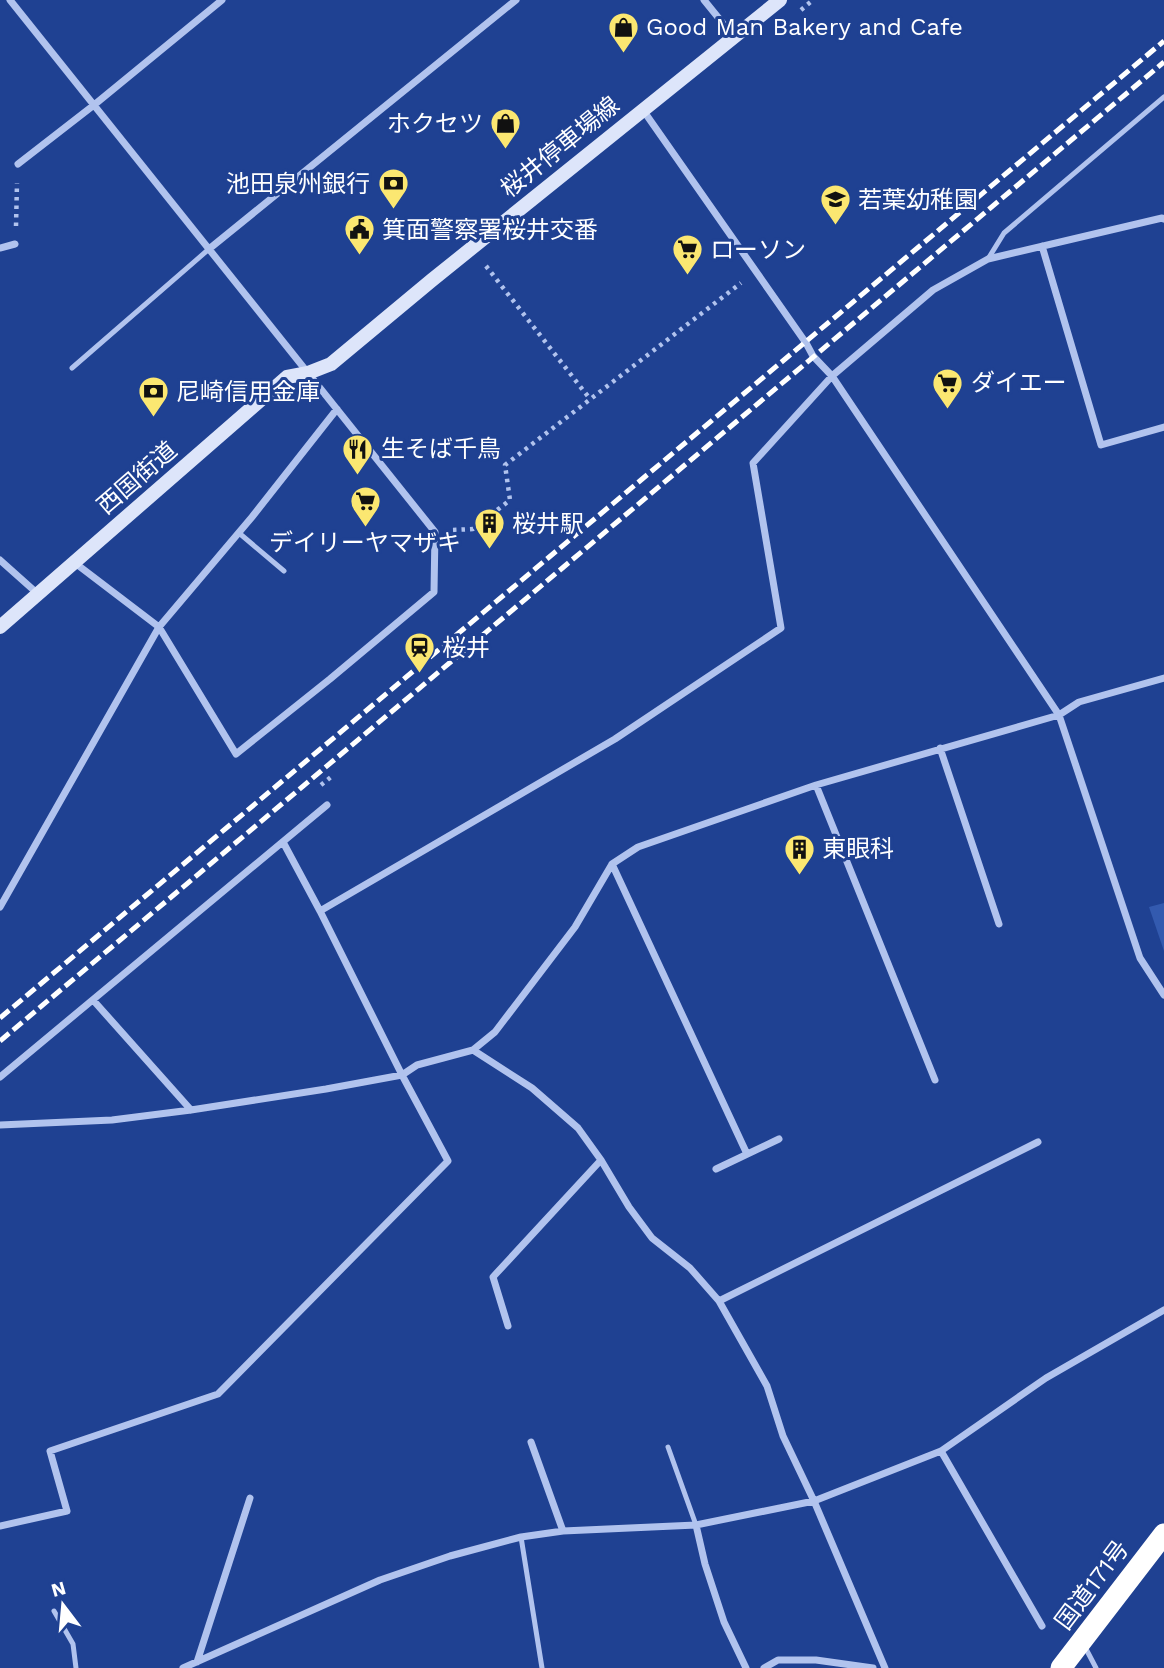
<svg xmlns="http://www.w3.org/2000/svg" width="1164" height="1668" font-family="'Work Sans','Noto Sans JP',sans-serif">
  <rect width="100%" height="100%" fill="#1f4192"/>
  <path fill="#335aaf" d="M 1164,903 L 1164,951 L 1149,907 Z"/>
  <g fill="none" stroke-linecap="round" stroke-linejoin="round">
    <path stroke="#b1c3ee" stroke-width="4.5" stroke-dasharray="3.5 5" stroke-linecap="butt" d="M 801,10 L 813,0
      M 16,226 L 17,183
      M 486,266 L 590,399
      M 453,530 L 473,529 L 510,500 L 505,465 L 741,283
      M 321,785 L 331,777"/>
    <path stroke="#b1c3ee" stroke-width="5" d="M 988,259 L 1004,233 L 1164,97
      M 72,368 L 209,249
      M 239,533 L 284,571
      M 668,1447 L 696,1525
      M 521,1537 L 542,1668
      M 54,1611 L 73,1644 L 76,1668
      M 1085,1647 L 1096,1668"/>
    <path stroke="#b1c3ee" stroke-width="7" d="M 10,0 L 435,532 L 434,592 L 330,679 L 236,754 L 159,627 L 75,563
      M 704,0 L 734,37
      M 643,110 L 806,343 L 813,356 L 832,376 L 1059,715 L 1140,958 L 1164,995
      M 18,164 L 94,105 L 222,0
      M 1042,246 L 1101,445 L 1164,427
      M 0,248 L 15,244
      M 209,249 L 516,0
      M 0,560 L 38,594
      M 940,748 L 999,924
      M 816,785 L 935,1080
      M 612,864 L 747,1154
      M 0,907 L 159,627 L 252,517 L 337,409
      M 320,911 L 615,739 L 781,628 L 753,463 L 832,376 L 933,290 L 988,259 L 1162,218 L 1164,219
      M 93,1000 L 191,1110
      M 473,1050 L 532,1088 L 578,1128 L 601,1160 L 629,1207 L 652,1238 L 690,1268 L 719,1301 L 767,1386 L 783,1436 L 814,1501 L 885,1668
      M 0,1077 L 327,805
      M 0,1125 L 112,1120 L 191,1110 L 326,1089 L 402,1075 L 417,1065 L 473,1050 L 495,1032 L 575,927 L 612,864 L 638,847 L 816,785 L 1059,715 L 1079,702 L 1164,678
      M 716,1169 L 779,1139
      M 719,1301 L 1038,1142
      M 508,1326 L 493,1277 L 601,1160
      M 531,1442 L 563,1531
      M 941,1451 L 1042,1626
      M 696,1525 L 705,1564 L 724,1622 L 746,1668
      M 0,1526 L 67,1511 L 50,1451 L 218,1394 L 448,1161 L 402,1075 L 320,911 L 283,842
      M 197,1662 L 250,1498
      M 183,1668 L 380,1580 L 450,1556 L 521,1537 L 563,1531 L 696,1525 L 814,1501 L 941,1451 L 1046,1378 L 1164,1310
      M 764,1668 L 778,1660 L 816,1660 L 873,1668"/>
    <path stroke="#dde5fa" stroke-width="14" d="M 0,627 L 287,377 L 308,373 L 331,364 L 432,280 L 780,0"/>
    <path stroke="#fff" stroke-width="21" d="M 1061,1668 L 1164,1534"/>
    <path stroke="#fff" stroke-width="5" stroke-dasharray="12 5" stroke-linecap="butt" d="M 0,1018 L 1164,41
      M 0,1041 L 1164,62"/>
  </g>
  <defs>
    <symbol id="shop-pin" viewBox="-11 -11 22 30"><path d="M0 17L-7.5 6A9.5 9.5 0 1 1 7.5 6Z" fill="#fbe771" stroke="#1f4192"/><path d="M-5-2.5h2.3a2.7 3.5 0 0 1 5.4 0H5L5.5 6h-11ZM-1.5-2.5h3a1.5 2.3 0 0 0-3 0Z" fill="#111"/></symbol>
    <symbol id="bank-pin" viewBox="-11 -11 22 30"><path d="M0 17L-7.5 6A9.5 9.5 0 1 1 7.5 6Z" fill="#fbe771" stroke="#1f4192"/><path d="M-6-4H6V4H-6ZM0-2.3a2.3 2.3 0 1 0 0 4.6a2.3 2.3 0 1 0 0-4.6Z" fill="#111"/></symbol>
    <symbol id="school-pin" viewBox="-11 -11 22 30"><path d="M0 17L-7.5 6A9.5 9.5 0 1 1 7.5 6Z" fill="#fbe771" stroke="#1f4192"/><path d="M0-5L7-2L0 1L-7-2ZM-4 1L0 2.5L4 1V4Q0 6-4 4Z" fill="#111"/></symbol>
    <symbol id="civic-pin" viewBox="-11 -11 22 30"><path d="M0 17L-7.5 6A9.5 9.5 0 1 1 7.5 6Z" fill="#fbe771" stroke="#1f4192"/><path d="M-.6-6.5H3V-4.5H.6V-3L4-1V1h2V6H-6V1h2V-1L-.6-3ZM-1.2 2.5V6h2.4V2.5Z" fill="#111"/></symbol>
    <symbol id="supermarket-pin" viewBox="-11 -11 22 30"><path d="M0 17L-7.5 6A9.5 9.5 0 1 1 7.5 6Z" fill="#fbe771" stroke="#1f4192"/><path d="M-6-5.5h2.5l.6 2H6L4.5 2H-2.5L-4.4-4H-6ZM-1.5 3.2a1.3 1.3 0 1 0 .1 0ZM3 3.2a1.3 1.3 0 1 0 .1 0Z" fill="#111"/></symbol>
    <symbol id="restaurant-pin" viewBox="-11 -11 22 30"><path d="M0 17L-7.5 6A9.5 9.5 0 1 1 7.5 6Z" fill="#fbe771" stroke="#1f4192"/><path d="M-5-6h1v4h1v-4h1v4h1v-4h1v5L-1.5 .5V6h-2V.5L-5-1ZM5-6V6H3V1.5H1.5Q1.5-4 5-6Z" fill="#111"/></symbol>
    <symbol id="building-pin" viewBox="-11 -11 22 30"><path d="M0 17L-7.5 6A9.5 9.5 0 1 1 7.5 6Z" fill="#fbe771" stroke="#1f4192"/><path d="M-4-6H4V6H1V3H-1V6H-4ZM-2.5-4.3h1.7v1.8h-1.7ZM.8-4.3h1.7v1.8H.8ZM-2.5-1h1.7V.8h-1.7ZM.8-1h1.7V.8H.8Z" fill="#111"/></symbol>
    <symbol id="station-pin" viewBox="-11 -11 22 30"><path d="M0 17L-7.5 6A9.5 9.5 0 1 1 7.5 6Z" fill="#fbe771" stroke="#1f4192"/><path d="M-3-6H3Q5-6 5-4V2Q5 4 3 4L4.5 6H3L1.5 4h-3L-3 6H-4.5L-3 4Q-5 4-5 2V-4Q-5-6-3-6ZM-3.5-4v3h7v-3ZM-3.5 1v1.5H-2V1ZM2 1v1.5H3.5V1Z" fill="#111"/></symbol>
  </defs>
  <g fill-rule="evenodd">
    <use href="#shop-pin" x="606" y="10" width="35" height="47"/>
    <use href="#shop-pin" x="488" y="106" width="35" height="47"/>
    <use href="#bank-pin" x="376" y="166" width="35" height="47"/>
    <use href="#school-pin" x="818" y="182" width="35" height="47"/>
    <use href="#civic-pin" x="342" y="212" width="35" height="47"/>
    <use href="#supermarket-pin" x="670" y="232" width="35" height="47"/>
    <use href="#supermarket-pin" x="930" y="366" width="35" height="47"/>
    <use href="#bank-pin" x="136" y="374" width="35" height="47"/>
    <use href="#restaurant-pin" x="340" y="432" width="35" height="47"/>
    <use href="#supermarket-pin" x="348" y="484" width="35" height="47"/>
    <use href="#building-pin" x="472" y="506" width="35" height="47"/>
    <use href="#station-pin" x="402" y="630" width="35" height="47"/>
    <use href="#building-pin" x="782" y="832" width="35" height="47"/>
  </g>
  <g text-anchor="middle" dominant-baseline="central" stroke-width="6" stroke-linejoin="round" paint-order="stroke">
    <g font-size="24" fill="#fff" stroke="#1f4192" text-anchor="start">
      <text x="646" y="27">Good Man Bakery and Cafe</text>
      <text x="483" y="124" text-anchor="end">ホクセツ</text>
      <text x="370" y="184" text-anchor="end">池田泉州銀行</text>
      <text x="858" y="200">若葉幼稚園</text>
      <text x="382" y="230">箕面警察署桜井交番</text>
      <text x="710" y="250">ローソン</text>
      <text x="971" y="383">ダイエー</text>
      <text x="176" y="392">尼崎信用金庫</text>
      <text x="381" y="449">生そば千鳥</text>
      <text x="512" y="524">桜井駅</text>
      <text x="365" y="543" text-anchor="middle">デイリーヤマザキ</text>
      <text x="442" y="648">桜井</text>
      <text x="822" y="849">東眼科</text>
    </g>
    <g font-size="24" fill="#fff" stroke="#1f4192">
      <text transform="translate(560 147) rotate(-39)">桜井停車場線</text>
      <text transform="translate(137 478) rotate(-41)">西国街道</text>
      <text transform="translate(1092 1585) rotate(-53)">国道171号</text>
    </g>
  </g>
  <g transform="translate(63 1605) rotate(344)" stroke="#1f4192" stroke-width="5" paint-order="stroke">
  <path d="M0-5L12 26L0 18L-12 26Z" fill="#ffffff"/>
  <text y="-10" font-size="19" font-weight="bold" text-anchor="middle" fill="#ffffff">N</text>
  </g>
</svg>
